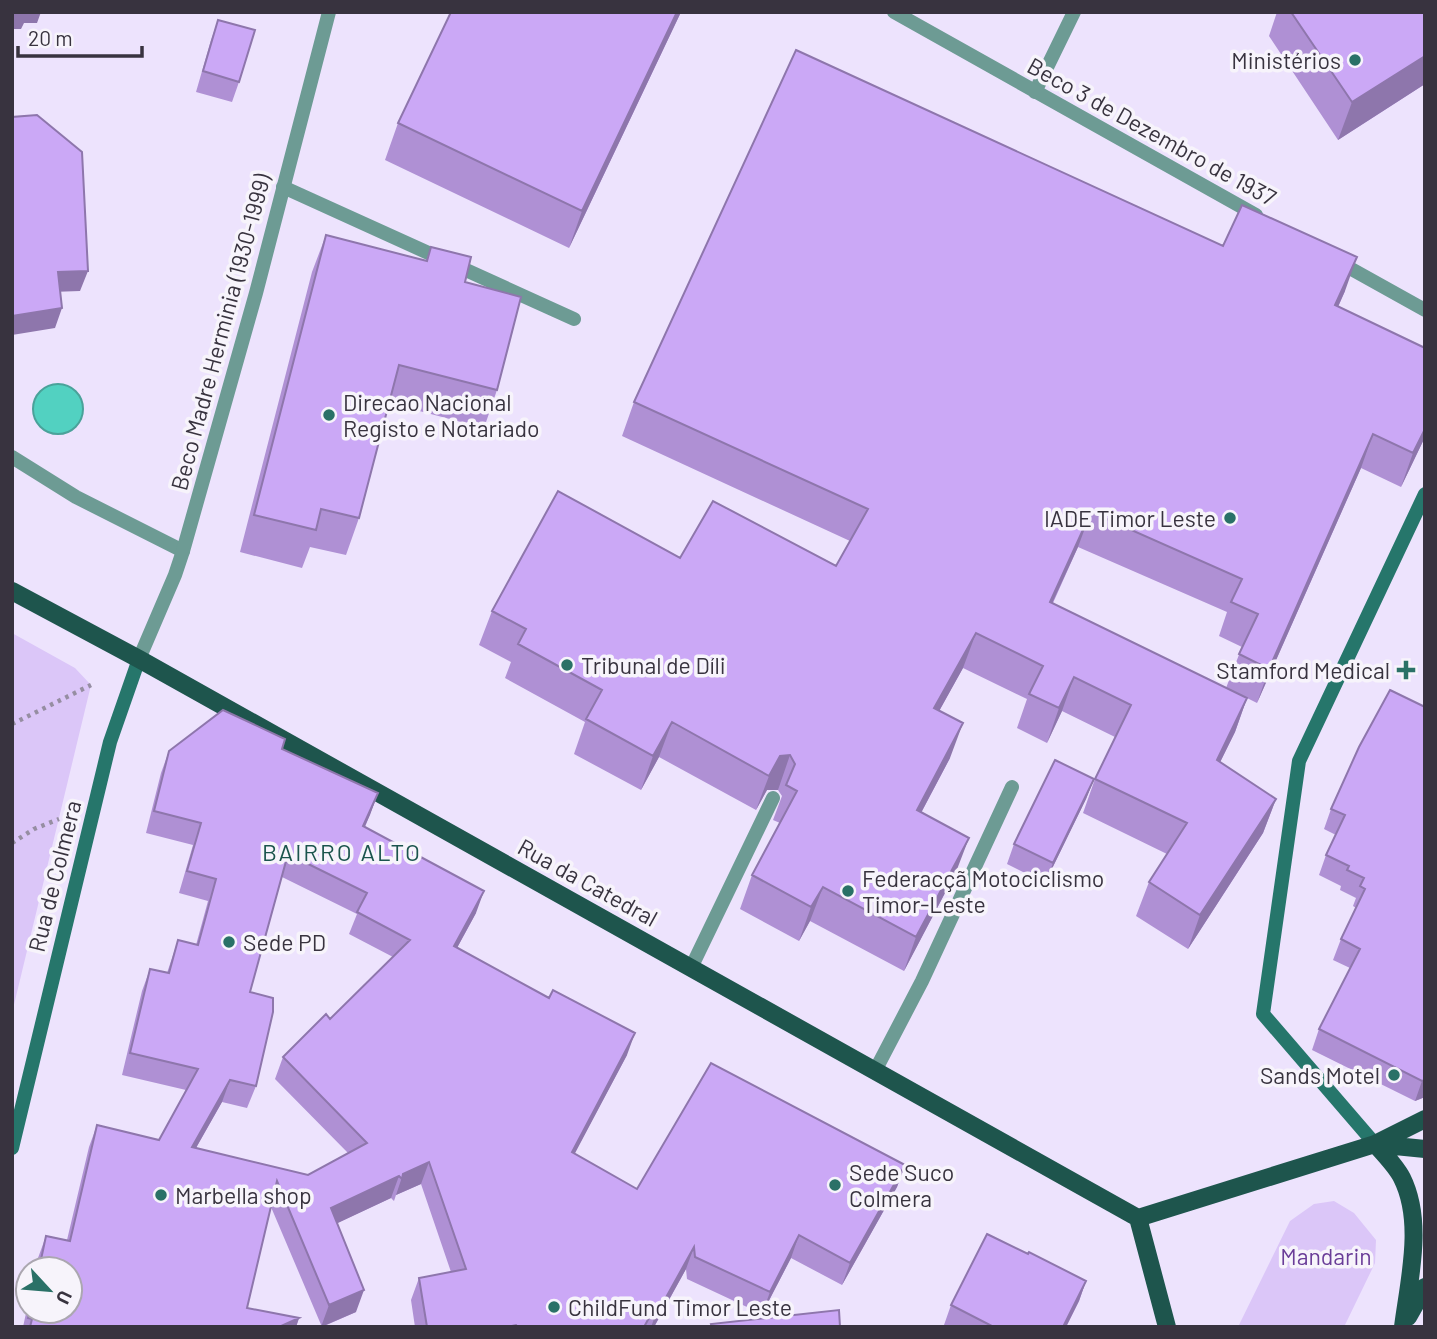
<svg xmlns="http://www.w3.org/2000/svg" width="1437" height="1339" font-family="Barlow,sans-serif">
  <rect width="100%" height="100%" fill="#ede3fd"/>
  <path fill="#dbc6f8" d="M 12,633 L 75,668 L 91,685 L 12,1013 Z
    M 1334,1201 L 1354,1213 L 1376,1240 L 1375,1263 L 1344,1327 L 1238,1327 L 1290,1221 L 1314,1204 Z"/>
  <path fill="#52d1c1" stroke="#4aa29a" stroke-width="2" d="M33 409a25 25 0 1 1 50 0a25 25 0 1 1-50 0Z"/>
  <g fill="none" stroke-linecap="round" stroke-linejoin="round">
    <path stroke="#968ea2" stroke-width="4.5" stroke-dasharray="3.5 5" stroke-linecap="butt" d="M 12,724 L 91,685
      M 12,843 L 34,829 L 59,819"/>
    <path stroke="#6d9b94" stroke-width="14" d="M 1035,92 L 1074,12
      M 283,187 L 574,319
      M 12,457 L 76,497 L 183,551
      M 691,968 L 773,798"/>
    <path stroke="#6d9b94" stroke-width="14" d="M 894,12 L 1256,215
      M 1337,261 L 1425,310
      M 139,659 L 175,575 L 183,551 L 256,293 L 329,12
      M 875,1071 L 922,981 L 1012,787"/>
    <path stroke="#26766b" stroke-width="14" d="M 1375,1144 L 1263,1014 L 1299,761 L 1425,494
      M 12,1148 L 110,742 L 139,659"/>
    <path stroke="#1e554d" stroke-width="18" d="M 12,591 L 139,659 L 1138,1218
      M 1375,1144 C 1384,1154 1396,1166 1402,1178 C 1424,1222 1409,1280 1403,1327
      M 1375,1144 L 1425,1149
      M 1138,1218 L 1375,1144 L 1425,1119
      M 1138,1218 L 1167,1327
      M 1408,1317 L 1425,1287"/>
  </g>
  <path fill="#af90d4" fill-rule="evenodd" d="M 681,12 L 569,248 L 385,160 L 398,123 Z
    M 1277,12 L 1425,12 L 1425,84 L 1338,140 L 1269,36 Z
    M 218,20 L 239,82 L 232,102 L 196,92 L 211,40 Z
    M 326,235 L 426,261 L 431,247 L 497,390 L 484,428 L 389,403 L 359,518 L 346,555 L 310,547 L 302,568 L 240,552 L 312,272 Z
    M 1223,246 L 1345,291 L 1338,307 L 1425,437 L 1401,487 L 1361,468 L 1257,703 L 1247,698 L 1235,732 L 1220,762 L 1276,799 L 1263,833 L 1188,949 L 1136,916 L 1149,882 L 1167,854 L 1083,813 L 1095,779 L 1115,737 L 1062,711 L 1047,743 L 1017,728 L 1027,699 L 963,668 L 939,711 L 950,758 L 921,813 L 956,872 L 904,971 L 810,921 L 799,941 L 740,909 L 752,875 L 780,823 L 773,820 L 782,796 L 778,790 L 767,790 L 756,810 L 659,757 L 641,790 L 574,754 L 585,722 L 505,678 L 511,662 L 479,645 L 492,611 L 680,558 L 836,566 L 850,541 L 622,436 L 634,402 ZM 1078,547 L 1227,612 L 1219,636 L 1242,647 L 1226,688 L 1053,603 Z
    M 1390,690 L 1425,1097 L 1415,1101 L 1312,1050 L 1319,1029 L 1350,968 L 1333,960 L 1341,939 L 1356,908 L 1353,906 L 1356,898 L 1340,890 L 1341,886 L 1319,875 L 1326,855 L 1336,835 L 1324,829 L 1331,809 Z
    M 282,749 L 378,793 L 365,827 L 476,913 L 457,948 L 627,1055 L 574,1154 L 637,1189 L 905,1165 L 897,1187 L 842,1285 L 791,1258 L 762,1314 L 687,1279 L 686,1269 L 654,1327 L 415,1327 L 411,1300 L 419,1278 L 451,1272 L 421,1184 L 396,1195 L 394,1201 L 391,1198 L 337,1223 L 356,1312 L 322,1327 L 271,1207 L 247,1308 L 299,1318 L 296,1327 L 23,1327 L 28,1304 L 28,1311 L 70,1311 L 70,1269 L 36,1269 L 38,1258 L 46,1236 L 67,1240 L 89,1147 L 97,1125 L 159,1140 L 186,1090 L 122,1075 L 142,991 L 150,969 L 167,973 L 178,940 L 196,945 L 208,901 L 179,893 L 193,845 L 146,833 L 161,773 L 169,751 ZM 282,877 L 357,914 L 349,934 L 393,957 L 330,1019 L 283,1057 L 275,1079 L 348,1153 L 308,1175 L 196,1148 L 222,1102 L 247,1108 L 256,1086 L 250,992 Z
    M 1094,779 L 1086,799 L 1045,883 L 1007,864 L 1014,844 Z
    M 1028,1254 L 1086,1281 L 1079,1301 L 1066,1327 L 947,1327 L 944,1325 L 951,1305 Z"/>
  <path fill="#8e76ac" d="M 12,12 L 41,12 L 37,23 L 24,23 L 21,29 L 12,29 Z
    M 677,12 L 681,12 L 569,248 L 582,211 Z
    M 1425,56 L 1425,84 L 1338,140 L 1352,102 Z
    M 1357,257 L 1345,291 L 1323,340 L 1335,305 Z
    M 88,271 L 80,291 L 51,292 L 58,272 Z
    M 62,308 L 55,328 L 12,335 L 12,316 Z
    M 1425,429 L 1425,437 L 1401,487 L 1413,453 Z
    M 1373,434 L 1361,468 L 1257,703 L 1269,669 Z
    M 1091,512 L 1078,547 L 1037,636 L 1050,602 Z
    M 976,633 L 963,668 L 922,742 L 934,708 Z
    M 1074,677 L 1062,711 L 1047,743 L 1059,708 Z
    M 1247,698 L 1235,732 L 1204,795 L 1217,760 Z
    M 672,722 L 659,757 L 641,790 L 653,756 Z
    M 963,723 L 950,758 L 904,845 L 917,810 Z
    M 790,755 L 778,790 L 767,790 L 756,810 L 769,776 L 780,756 Z
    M 1094,779 L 1086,799 L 1045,883 L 1053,863 Z
    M 378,793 L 370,815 L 355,848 L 363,826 Z
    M 1276,799 L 1263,833 L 1188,949 L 1200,915 Z
    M 969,838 L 956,872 L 904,971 L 916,937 Z
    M 823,887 L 810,921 L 799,941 L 811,907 Z
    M 484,891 L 476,913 L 446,968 L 454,946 Z
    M 635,1033 L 627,1055 L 564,1174 L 572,1152 Z
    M 230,1080 L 222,1102 L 184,1169 L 192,1147 Z
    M 1425,1080 L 1425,1097 L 1415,1101 L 1422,1081 Z
    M 429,1162 L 421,1184 L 396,1195 L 403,1174 Z
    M 905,1165 L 897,1187 L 842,1285 L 850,1263 Z
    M 399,1176 L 391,1198 L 323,1230 L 331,1208 Z
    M 799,1235 L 791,1258 L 762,1314 L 770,1292 Z
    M 694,1247 L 686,1269 L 654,1327 L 651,1327 L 654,1319 Z
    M 1086,1281 L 1079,1301 L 1066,1327 L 1063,1327 Z
    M 364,1290 L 356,1312 L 321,1327 L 329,1305 Z
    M 299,1318 L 296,1327 L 279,1327 Z"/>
  <path fill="#cba8f6" stroke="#8e76ac" stroke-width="2" fill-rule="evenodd" d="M 451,12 L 677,12 L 582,211 L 398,123 Z
    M 1291,12 L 1425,12 L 1425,56 L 1352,102 Z
    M 218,20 L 255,30 L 239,82 L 203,71 Z
    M 796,50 L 1223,246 L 1242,205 L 1357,257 L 1335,305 L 1425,348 L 1425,429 L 1413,453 L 1373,434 L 1269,669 L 1239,654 L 1258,614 L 1231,602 L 1242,579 L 1091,512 L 1050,602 L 1247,698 L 1217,760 L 1276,799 L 1200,915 L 1149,882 L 1187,823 L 1095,779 L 1131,705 L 1074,677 L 1059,708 L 1029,694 L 1043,666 L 976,633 L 934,708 L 963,723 L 917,810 L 969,838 L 916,937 L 823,887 L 811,907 L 752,875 L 797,791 L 786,785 L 795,764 L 790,755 L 780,756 L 769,776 L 672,722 L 653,756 L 586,719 L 602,690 L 518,644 L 526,629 L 492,611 L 558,491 L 680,558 L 713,501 L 836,566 L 868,509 L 634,402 Z
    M 37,115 L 82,152 L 88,271 L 58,272 L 62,308 L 12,316 L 12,117 Z
    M 326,235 L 427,261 L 431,247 L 471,257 L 465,282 L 521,297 L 497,390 L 399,365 L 359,518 L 321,509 L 316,530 L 254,515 Z
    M 1390,690 L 1425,707 L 1425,1080 L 1422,1081 L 1319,1029 L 1360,949 L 1341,939 L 1365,889 L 1360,886 L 1364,878 L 1347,870 L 1349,866 L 1326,855 L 1345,815 L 1331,809 L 1359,747 Z
    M 223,710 L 285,739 L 282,749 L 378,793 L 363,826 L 484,891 L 454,946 L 549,998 L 553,990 L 635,1033 L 572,1152 L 637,1189 L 711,1063 L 905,1165 L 850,1263 L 799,1235 L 770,1292 L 695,1257 L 694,1247 L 654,1319 L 650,1316 L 644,1327 L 518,1327 L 516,1325 L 507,1327 L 427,1327 L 419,1278 L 466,1269 L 429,1162 L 403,1174 L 402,1179 L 399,1176 L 331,1208 L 364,1290 L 329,1305 L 277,1181 L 247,1308 L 299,1318 L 279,1327 L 30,1327 L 32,1319 L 28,1318 L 30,1311 L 70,1311 L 70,1269 L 39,1269 L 46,1236 L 70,1241 L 97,1125 L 159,1140 L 198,1069 L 130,1053 L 150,969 L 169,973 L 178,940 L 198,945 L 216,879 L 187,871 L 201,823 L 154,811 L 169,751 ZM 288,854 L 367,893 L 357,912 L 410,940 L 330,1019 L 326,1014 L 283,1057 L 367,1143 L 308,1175 L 192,1147 L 230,1080 L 256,1086 L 273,1012 L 273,998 L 250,992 Z
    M 1055,760 L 1094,779 L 1053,863 L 1014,844 Z
    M 987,1234 L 1028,1254 L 1029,1252 L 1086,1281 L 1063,1327 L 991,1327 L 992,1326 L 951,1305 Z
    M 839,1310 L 840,1327 L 712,1327 L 711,1324 Z"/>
  <g fill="#2a7167" stroke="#f7f4fb" stroke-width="2.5">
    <circle cx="1355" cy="60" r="7"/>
    <circle cx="329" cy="415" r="7"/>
    <circle cx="1230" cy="518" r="7"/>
    <circle cx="567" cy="665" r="7"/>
    <path d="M1402.5 659.5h7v7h7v7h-7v7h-7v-7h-7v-7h7z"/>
    <circle cx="848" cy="891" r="7"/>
    <circle cx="229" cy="942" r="7"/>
    <circle cx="1394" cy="1075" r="7"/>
    <circle cx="835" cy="1185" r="7"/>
    <circle cx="161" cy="1195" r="7"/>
    <circle cx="554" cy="1307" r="7"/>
  </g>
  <g text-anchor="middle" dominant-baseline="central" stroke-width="7" stroke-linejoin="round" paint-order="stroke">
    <g font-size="23" fill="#38333f" stroke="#f7f4fb" text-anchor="start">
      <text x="1341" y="60" text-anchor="end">Ministérios</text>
      <text x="343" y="402">Direcao Nacional<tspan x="343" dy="26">Registo e Notariado</tspan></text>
      <text x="1216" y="518" text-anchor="end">IADE Timor Leste</text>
      <text x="581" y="665">Tribunal de Díli</text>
      <text x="1390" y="670" text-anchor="end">Stamford Medical</text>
      <text x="862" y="878">Federacçã Motociclismo<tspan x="862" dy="26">Timor-Leste</tspan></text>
      <text x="243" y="942">Sede PD</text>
      <text x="1380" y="1075" text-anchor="end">Sands Motel</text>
      <text x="849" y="1172">Sede Suco<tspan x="849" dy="26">Colmera</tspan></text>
      <text x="175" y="1195">Marbella shop</text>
      <text x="568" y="1307">ChildFund Timor Leste</text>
    </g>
    <g font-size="23" fill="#38333f" stroke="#f7f4fb">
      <text transform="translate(1152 131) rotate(29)">Beco 3 de Dezembro de 1937</text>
      <text transform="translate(220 332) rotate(-75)">Beco Madre Herminia (1930-1999)</text>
      <text transform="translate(54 876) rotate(-76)">Rua de Colmera</text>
      <text transform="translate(588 882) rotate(29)">Rua da Catedral</text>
    </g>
    <g font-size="23" fill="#6a3d98" stroke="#f7f4fb">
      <text x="1326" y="1256">Mandarin</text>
    </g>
    <g font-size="24" letter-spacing="2" fill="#1b544d" stroke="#f7f4fb">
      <text x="342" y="851">BAIRRO ALTO</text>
    </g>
  </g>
  <rect width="1437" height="1339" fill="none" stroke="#38333f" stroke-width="28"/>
  <g transform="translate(49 1290) rotate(116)"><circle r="33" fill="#f7f4fb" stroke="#aba7b0" stroke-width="2"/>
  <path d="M0-5L12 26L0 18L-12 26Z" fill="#2a7167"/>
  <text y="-10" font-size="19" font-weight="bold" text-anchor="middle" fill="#38333f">U</text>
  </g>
  <path d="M18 46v10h124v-10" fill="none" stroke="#38333f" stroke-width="3.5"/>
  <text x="28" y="46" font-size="21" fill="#38333f" stroke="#f7f4fb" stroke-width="5" paint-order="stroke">20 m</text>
</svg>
